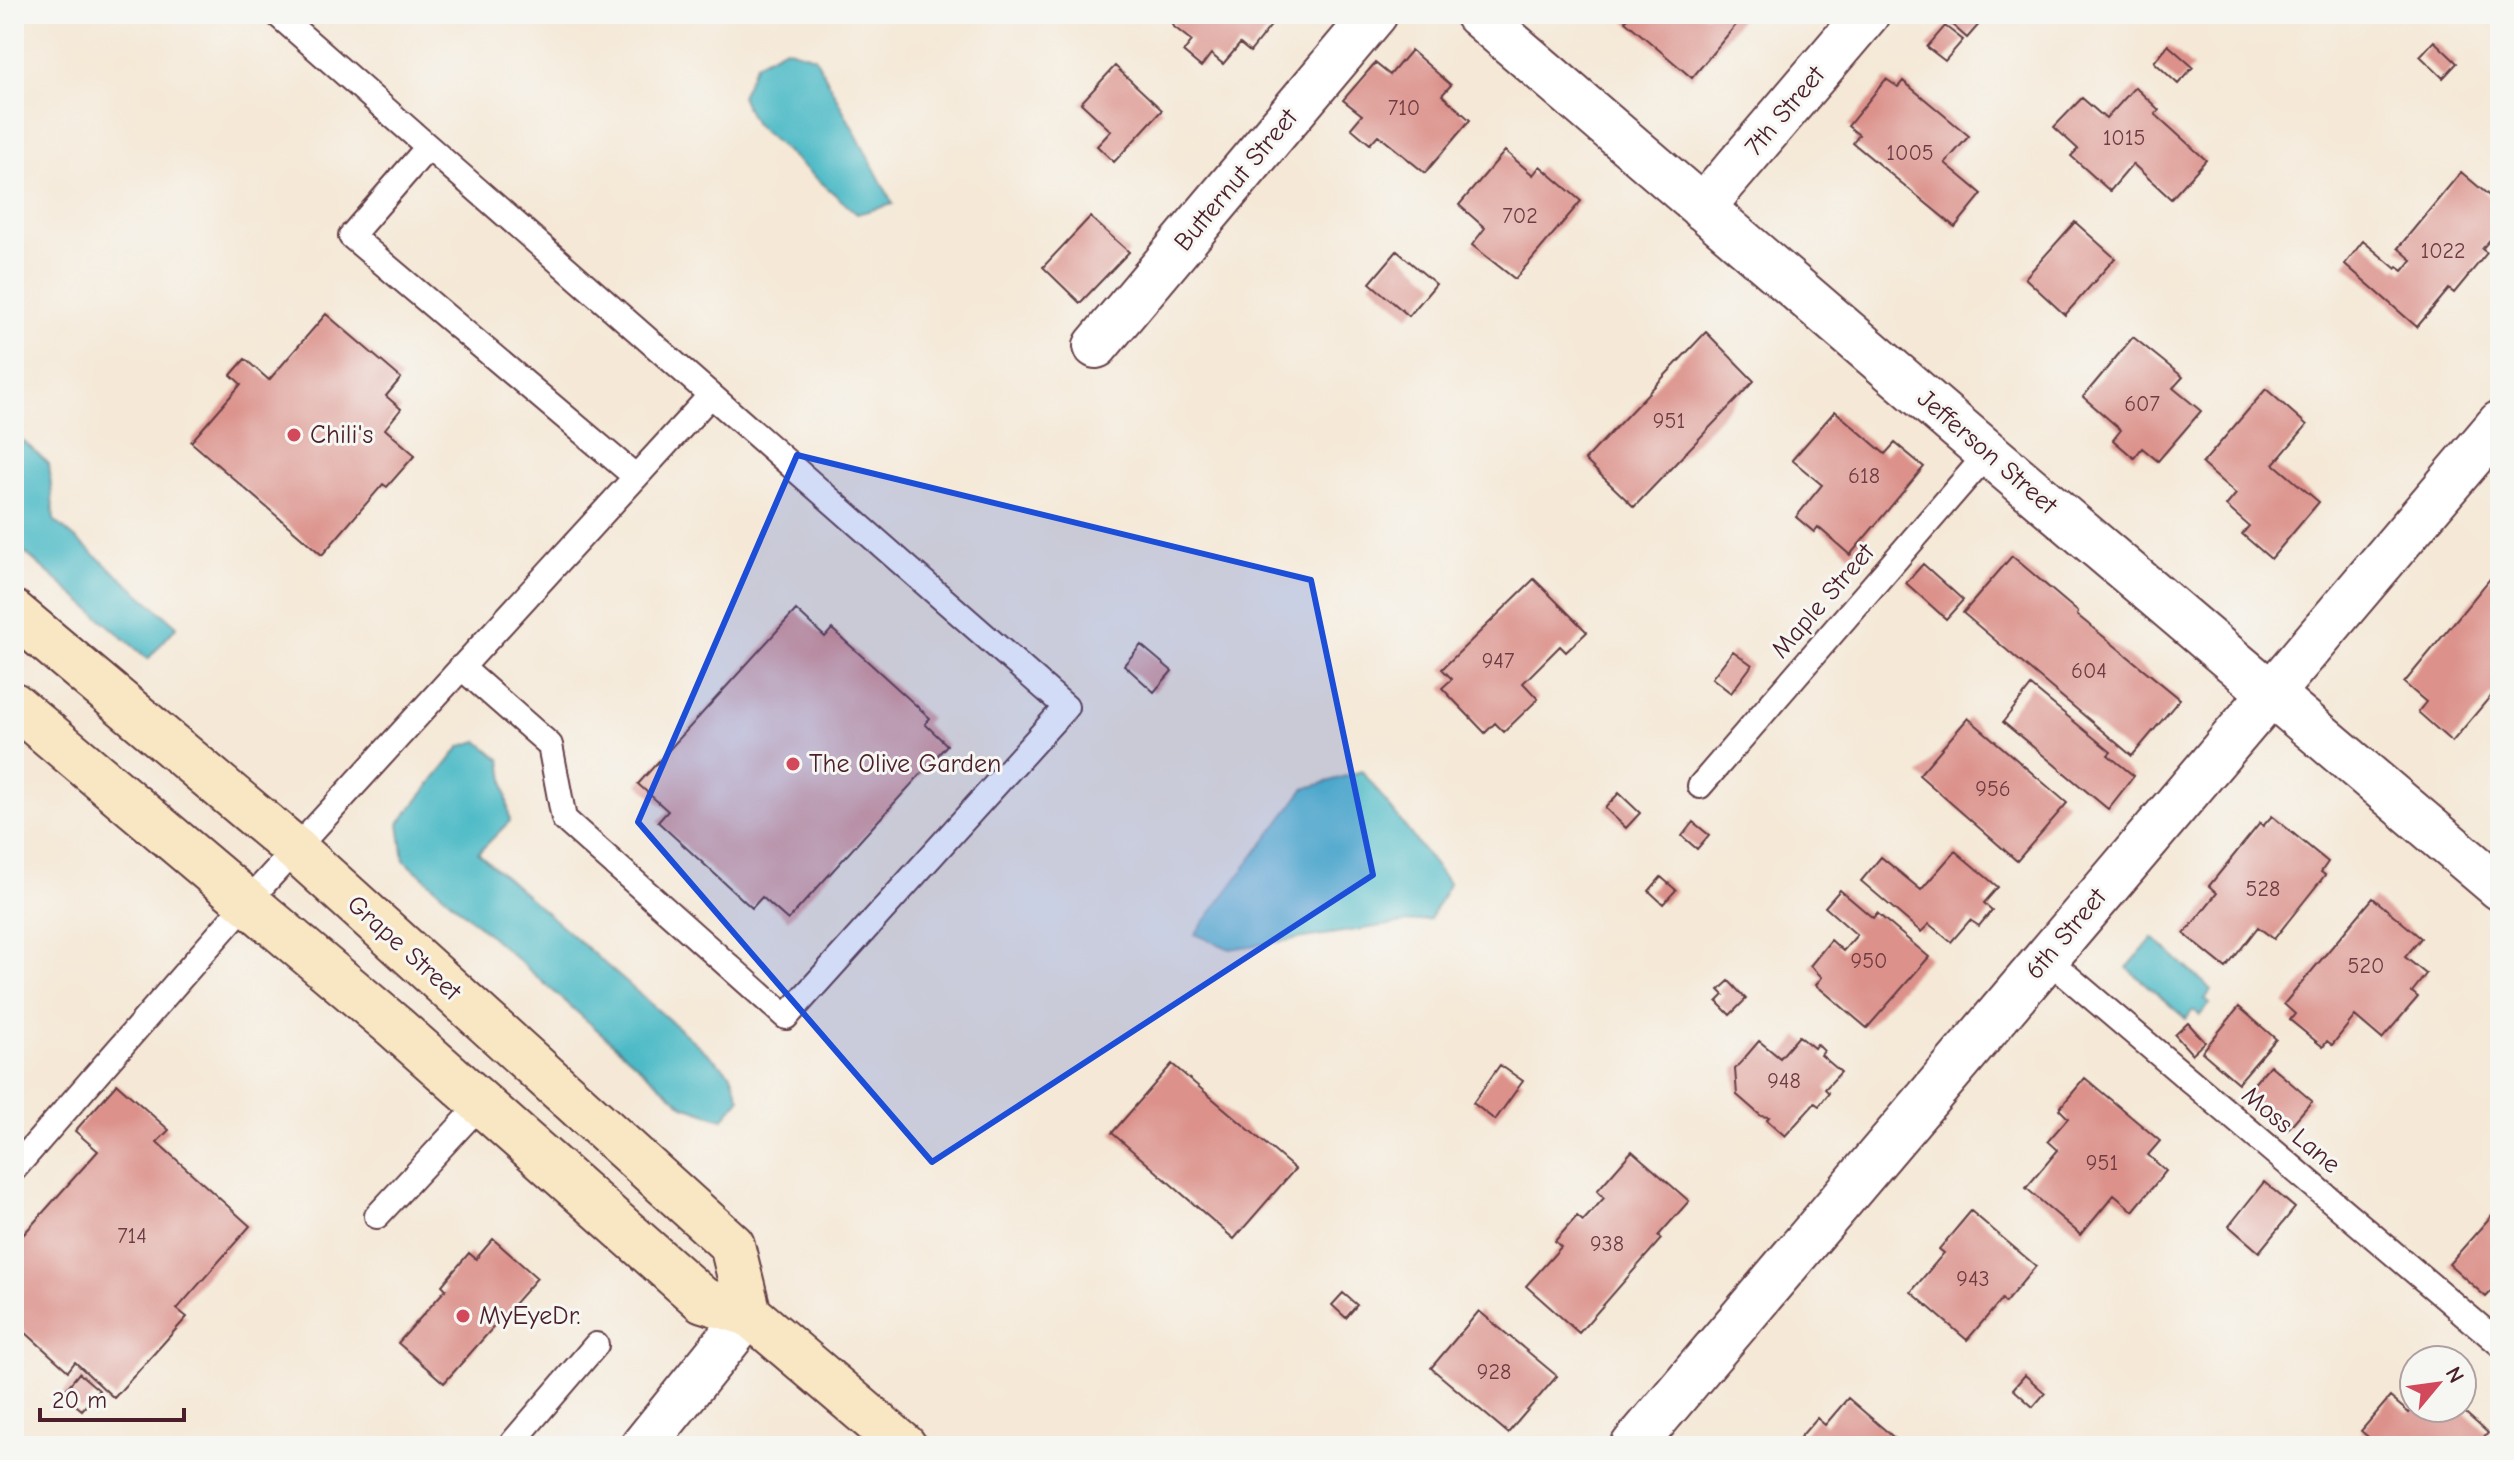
<svg xmlns="http://www.w3.org/2000/svg" width="2514" height="1460" font-family="'Comic Neue',sans-serif">
  <rect width="100%" height="100%" fill="#f6f6f2"/>
  <filter id="ink" filterUnits="userSpaceOnUse"><feTurbulence type="fractalNoise" baseFrequency=".0125" numOctaves="2"/><feDisplacementMap in="SourceGraphic" scale="16" xChannelSelector="R" yChannelSelector="G"/><feConvolveMatrix kernelMatrix="1 2 1 2 8 2 1 2 1" color-interpolation-filters="sRGB"/></filter>
  <filter id="wash" filterUnits="userSpaceOnUse"><feTurbulence type="fractalNoise" baseFrequency=".006" numOctaves="4" result="noise"/><feDisplacementMap in="SourceGraphic" scale="32" xChannelSelector="R" yChannelSelector="G"/><feGaussianBlur stdDeviation="1.8" result="paint"/><feColorMatrix in="noise" values="0 0 0 0 0 0 0 0 0 0 0 0 0 0 0 0 0 1.4 0 .05"/><feComposite in="paint" operator="in"/></filter>
  <g filter="url(#wash)">
    <rect width="100%" height="100%" fill="#f5e8d6"/>
    <path fill="#4cbac6" stroke="#4b6c78" stroke-width="2" d="M 785,48 L 815,57 L 893,204 L 857,214 L 754,123 L 741,96 L 756,64 Z
      M 14,433 L 49,464 L 54,520 L 177,626 L 148,659 L 14,543 Z
      M 478,741 L 501,760 L 510,821 L 478,853 L 731,1074 L 740,1099 L 723,1119 L 684,1106 L 404,860 L 399,823 L 461,746 Z
      M 1362,771 L 1449,884 L 1430,919 L 1230,949 L 1195,934 L 1304,789 Z
      M 2153,938 L 2212,990 L 2205,999 L 2210,1004 L 2200,1015 L 2193,1010 L 2186,1019 L 2127,968 Z"/>
    <g id="blocks">
      <path fill="#dc928b" d="M 1170,14 L 1280,14 L 1250,52 L 1240,44 L 1223,64 L 1211,54 L 1201,67 L 1183,52 L 1192,41 L 1174,27 Z
        M 1631,14 L 1745,14 L 1692,78 L 1625,21 Z
        M 1940,14 L 1988,14 L 1967,38 Z
        M 1945,26 L 1963,40 L 1945,61 L 1927,47 Z
        M 2434,41 L 2457,63 L 2443,78 L 2420,56 Z
        M 2168,45 L 2193,67 L 2178,84 L 2154,62 Z
        M 1411,50 L 1451,85 L 1442,95 L 1470,120 L 1425,173 L 1378,135 L 1370,144 L 1351,128 L 1362,115 L 1343,100 L 1375,63 L 1390,75 Z
        M 1115,66 L 1162,110 L 1114,162 L 1097,146 L 1111,131 L 1081,103 Z
        M 1886,79 L 1898,87 L 1903,81 L 1969,136 L 1945,163 L 1982,194 L 1955,227 L 1853,143 L 1859,135 L 1848,126 Z
        M 2135,87 L 2159,110 L 2155,114 L 2206,160 L 2171,199 L 2133,164 L 2110,191 L 2071,156 L 2078,149 L 2054,127 L 2082,98 L 2106,119 Z
        M 1505,151 L 1533,175 L 1540,166 L 1581,201 L 1515,279 L 1472,245 L 1485,228 L 1459,205 Z
        M 2461,172 L 2500,205 L 2500,228 L 2482,249 L 2487,253 L 2454,293 L 2449,289 L 2417,327 L 2345,264 L 2363,241 L 2396,269 L 2398,267 L 2403,271 L 2412,260 L 2398,248 Z
        M 1090,217 L 1129,252 L 1080,303 L 1043,267 Z
        M 2075,222 L 2115,258 L 2065,315 L 2025,278 Z
        M 1397,251 L 1436,284 L 1409,316 L 1370,283 Z
        M 326,314 L 401,378 L 386,396 L 401,409 L 385,429 L 415,455 L 387,487 L 383,484 L 322,555 L 191,442 L 241,384 L 231,375 L 245,359 L 269,380 Z
        M 1706,332 L 1754,381 L 1634,507 L 1585,460 Z
        M 2133,337 L 2183,377 L 2173,388 L 2201,411 L 2158,461 L 2142,448 L 2134,458 L 2113,440 L 2121,430 L 2083,397 Z
        M 2266,389 L 2307,425 L 2274,464 L 2319,502 L 2271,559 L 2242,534 L 2249,526 L 2226,506 L 2236,494 L 2202,464 Z
        M 1835,411 L 1885,454 L 1895,443 L 1924,467 L 1850,555 L 1818,527 L 1814,532 L 1796,517 L 1822,485 L 1792,460 Z
        M 2012,556 L 2078,612 L 2077,615 L 2180,699 L 2132,756 L 1963,613 Z
        M 1923,564 L 1963,600 L 1946,619 L 1906,583 Z
        M 2493,575 L 2500,580 L 2500,685 L 2452,742 L 2418,712 L 2426,702 L 2404,683 Z
        M 1534,579 L 1587,632 L 1566,652 L 1560,646 L 1523,683 L 1538,699 L 1504,732 L 1495,723 L 1485,733 L 1442,688 L 1452,679 L 1442,669 Z
        M 796,610 L 825,637 L 832,629 L 930,718 L 925,724 L 947,745 L 788,920 L 762,897 L 752,908 L 658,822 L 668,811 L 638,784 Z
        M 1141,645 L 1172,671 L 1154,692 L 1124,665 Z
        M 1733,651 L 1752,665 L 1731,693 L 1712,678 Z
        M 2031,686 L 2111,752 L 2108,755 L 2134,776 L 2108,809 L 2003,722 Z
        M 1968,718 L 2067,803 L 2017,861 L 1919,775 Z
        M 1619,793 L 1640,813 L 1626,828 L 1605,808 Z
        M 2272,816 L 2328,862 L 2321,872 L 2325,875 L 2274,939 L 2258,927 L 2226,968 L 2184,934 L 2217,893 L 2209,886 L 2260,823 L 2263,826 Z
        M 1693,822 L 1709,835 L 1697,849 L 1682,836 Z
        M 1955,851 L 1998,887 L 1984,903 L 1992,910 L 1979,926 L 1970,920 L 1951,942 L 1929,924 L 1921,932 L 1861,881 L 1881,857 L 1921,890 Z
        M 1661,877 L 1676,890 L 1663,904 L 1649,891 Z
        M 1840,890 L 1873,918 L 1877,913 L 1929,957 L 1867,1028 L 1816,985 L 1822,977 L 1810,966 L 1831,940 L 1843,951 L 1857,935 L 1825,907 Z
        M 2373,898 L 2421,938 L 2405,957 L 2426,974 L 2412,992 L 2418,997 L 2382,1039 L 2355,1016 L 2332,1045 L 2327,1041 L 2323,1047 L 2290,1020 L 2295,1014 L 2284,1004 Z
        M 1729,981 L 1746,999 L 1730,1015 L 1717,1002 L 1724,995 L 1719,990 Z
        M 2239,1007 L 2276,1039 L 2238,1083 L 2202,1052 Z
        M 2188,1023 L 2205,1042 L 2192,1054 L 2175,1035 Z
        M 1799,1036 L 1814,1048 L 1817,1044 L 1824,1051 L 1821,1055 L 1841,1072 L 1825,1089 L 1829,1093 L 1819,1106 L 1815,1103 L 1785,1136 L 1767,1120 L 1769,1117 L 1761,1116 L 1737,1095 L 1735,1069 L 1759,1041 L 1780,1058 Z
        M 1172,1064 L 1295,1169 L 1234,1239 L 1112,1133 Z
        M 1500,1065 L 1523,1081 L 1495,1120 L 1473,1103 Z
        M 2270,1065 L 2312,1101 L 2287,1130 L 2245,1094 Z
        M 2085,1078 L 2160,1141 L 2148,1155 L 2166,1171 L 2133,1211 L 2114,1195 L 2081,1235 L 2026,1188 L 2058,1150 L 2048,1141 L 2068,1118 L 2059,1109 Z
        M 117,1084 L 169,1130 L 157,1142 L 250,1226 L 177,1309 L 187,1317 L 114,1398 L 75,1362 L 68,1371 L 14,1322 L 14,1245 L 98,1151 L 75,1131 Z
        M 1632,1151 L 1689,1201 L 1658,1236 L 1661,1239 L 1579,1333 L 1526,1286 L 1561,1247 L 1555,1241 L 1577,1216 L 1583,1221 L 1604,1198 L 1597,1191 Z
        M 2264,1182 L 2295,1208 L 2259,1252 L 2229,1226 Z
        M 1971,1211 L 2036,1266 L 2005,1303 L 2002,1299 L 1967,1340 L 1911,1292 L 1944,1253 L 1939,1249 Z
        M 2492,1215 L 2500,1222 L 2500,1282 L 2486,1297 L 2449,1264 Z
        M 493,1239 L 537,1278 L 444,1383 L 398,1343 L 446,1289 L 442,1285 L 469,1253 L 476,1259 Z
        M 1343,1293 L 1357,1305 L 1346,1318 L 1332,1305 Z
        M 1479,1311 L 1557,1376 L 1508,1433 L 1431,1368 Z
        M 79,1373 L 99,1390 L 82,1410 L 62,1394 Z
        M 2025,1375 L 2045,1393 L 2033,1407 L 2013,1389 Z
        M 2390,1397 L 2409,1413 L 2413,1408 L 2460,1408 L 2488,1433 L 2477,1446 L 2379,1446 L 2361,1431 Z
        M 1848,1398 L 1899,1442 L 1895,1446 L 1798,1446 L 1795,1443 L 1817,1418 L 1825,1425 Z"/>
    </g>
  </g>
  <g filter="url(#ink)">
    <use href="#blocks" fill-opacity="0" stroke="#643d45" stroke-width="2"/>
    <g fill="none" stroke-linecap="round" stroke-linejoin="round">
      <defs>
        <path id="lane" d="M 277,14 L 1066,707 L 786,1017 L 564,819 L 550,745 L 461,667
          M 428,147 L 351,236 L 636,477
          M 1700,786 L 1988,453
          M 2046,958 L 2500,1344
          M 14,1169 L 248,901 L 710,396
          M 377,1216 L 481,1104
          M 517,1446 L 513,1442 L 596,1345"/>
        <path id="street" d="M 1477,14 L 1988,453 L 2500,888
          M 1702,208 L 1867,14
          M 1096,346 L 1375,14
          M 643,1446 L 749,1314
          M 1633,1446 L 2500,423"/>
        <path id="secondary" d="M 14,613 L 295,849 L 732,1245 L 749,1314
          M 14,705 L 394,1026 L 703,1300 L 749,1314 L 904,1446"/>
      </defs>
      <use href="#lane" stroke="#643d45" stroke-width="28"/>
      <use href="#street" stroke="#643d45" stroke-width="48"/>
      <use href="#secondary" stroke="#643d45" stroke-width="48"/>
      <use href="#lane" stroke="#fff" stroke-width="24"/>
      <use href="#street" stroke="#fff" stroke-width="44"/>
      <use href="#secondary" stroke="#f9e7c3" stroke-width="44"/>
    </g>
  </g>
  <path fill="#1d4ed8" fill-opacity="0.2" stroke="#1d4ed8" stroke-width="6" stroke-linejoin="round" d="M 797,455 L 1311,580 L 1373,875 L 932,1162 L 638,822 Z"/>
  <g fill="#d1495b" stroke="#f6f6f2" stroke-width="3">
    <circle cx="294" cy="435" r="8"/>
    <circle cx="793" cy="764" r="8"/>
    <circle cx="463" cy="1316" r="8"/>
  </g>
  <g text-anchor="middle" dominant-baseline="central" stroke-width="6" stroke-linejoin="round" paint-order="stroke">
    <g font-size="22" fill="#6e3c43">
      <text x="1404" y="108">710</text>
      <text x="2124" y="138">1015</text>
      <text x="1910" y="153">1005</text>
      <text x="1520" y="216">702</text>
      <text x="2443" y="251">1022</text>
      <text x="2142" y="404">607</text>
      <text x="1669" y="421">951</text>
      <text x="1864" y="476">618</text>
      <text x="1498" y="661">947</text>
      <text x="2089" y="671">604</text>
      <text x="1993" y="789">956</text>
      <text x="2263" y="889">528</text>
      <text x="1869" y="961">950</text>
      <text x="2366" y="966">520</text>
      <text x="1784" y="1081">948</text>
      <text x="2102" y="1163">951</text>
      <text x="132" y="1236">714</text>
      <text x="1607" y="1244">938</text>
      <text x="1973" y="1279">943</text>
      <text x="1494" y="1372">928</text>
    </g>
    <g font-size="26" fill="#4a1f2b" stroke="#f6f6f2">
      <text transform="translate(1785 111) rotate(-50)">7th Street</text>
      <text transform="translate(1236 180) rotate(-50)">Butternut Street</text>
      <text transform="translate(1987 452) rotate(41)">Jefferson Street</text>
      <text transform="translate(1823 601) rotate(-49)">Maple Street</text>
      <text transform="translate(2066 934) rotate(-50)">6th Street</text>
      <text transform="translate(404 948) rotate(42)">Grape Street</text>
      <text transform="translate(2291 1130) rotate(40)">Moss Lane</text>
    </g>
    <g font-size="26" fill="#4a1f2b" stroke="#f6f6f2" text-anchor="start">
      <text x="310" y="435">Chili's</text>
      <text x="809" y="764">The Olive Garden</text>
      <text x="479" y="1316">MyEyeDr.</text>
    </g>
  </g>
  <rect width="2514" height="1460" fill="none" stroke="#f6f6f2" stroke-width="48"/>
  <g transform="translate(2438 1384) rotate(61)"><circle r="38" fill="#f6f6f2" stroke="#b1a0a2" stroke-width="2"/>
  <path d="M0-6L14 30L0 20L-14 30Z" fill="#d1495b"/>
  <text y="-12" font-size="22" font-weight="bold" text-anchor="middle" fill="#4a1f2b">N</text>
  </g>
  <path d="M40 1408v12h144v-12" fill="none" stroke="#4a1f2b" stroke-width="4"/>
  <text x="52" y="1408" font-size="24" fill="#4a1f2b" stroke="#f6f6f2" stroke-width="6" paint-order="stroke">20 m</text>
</svg>
